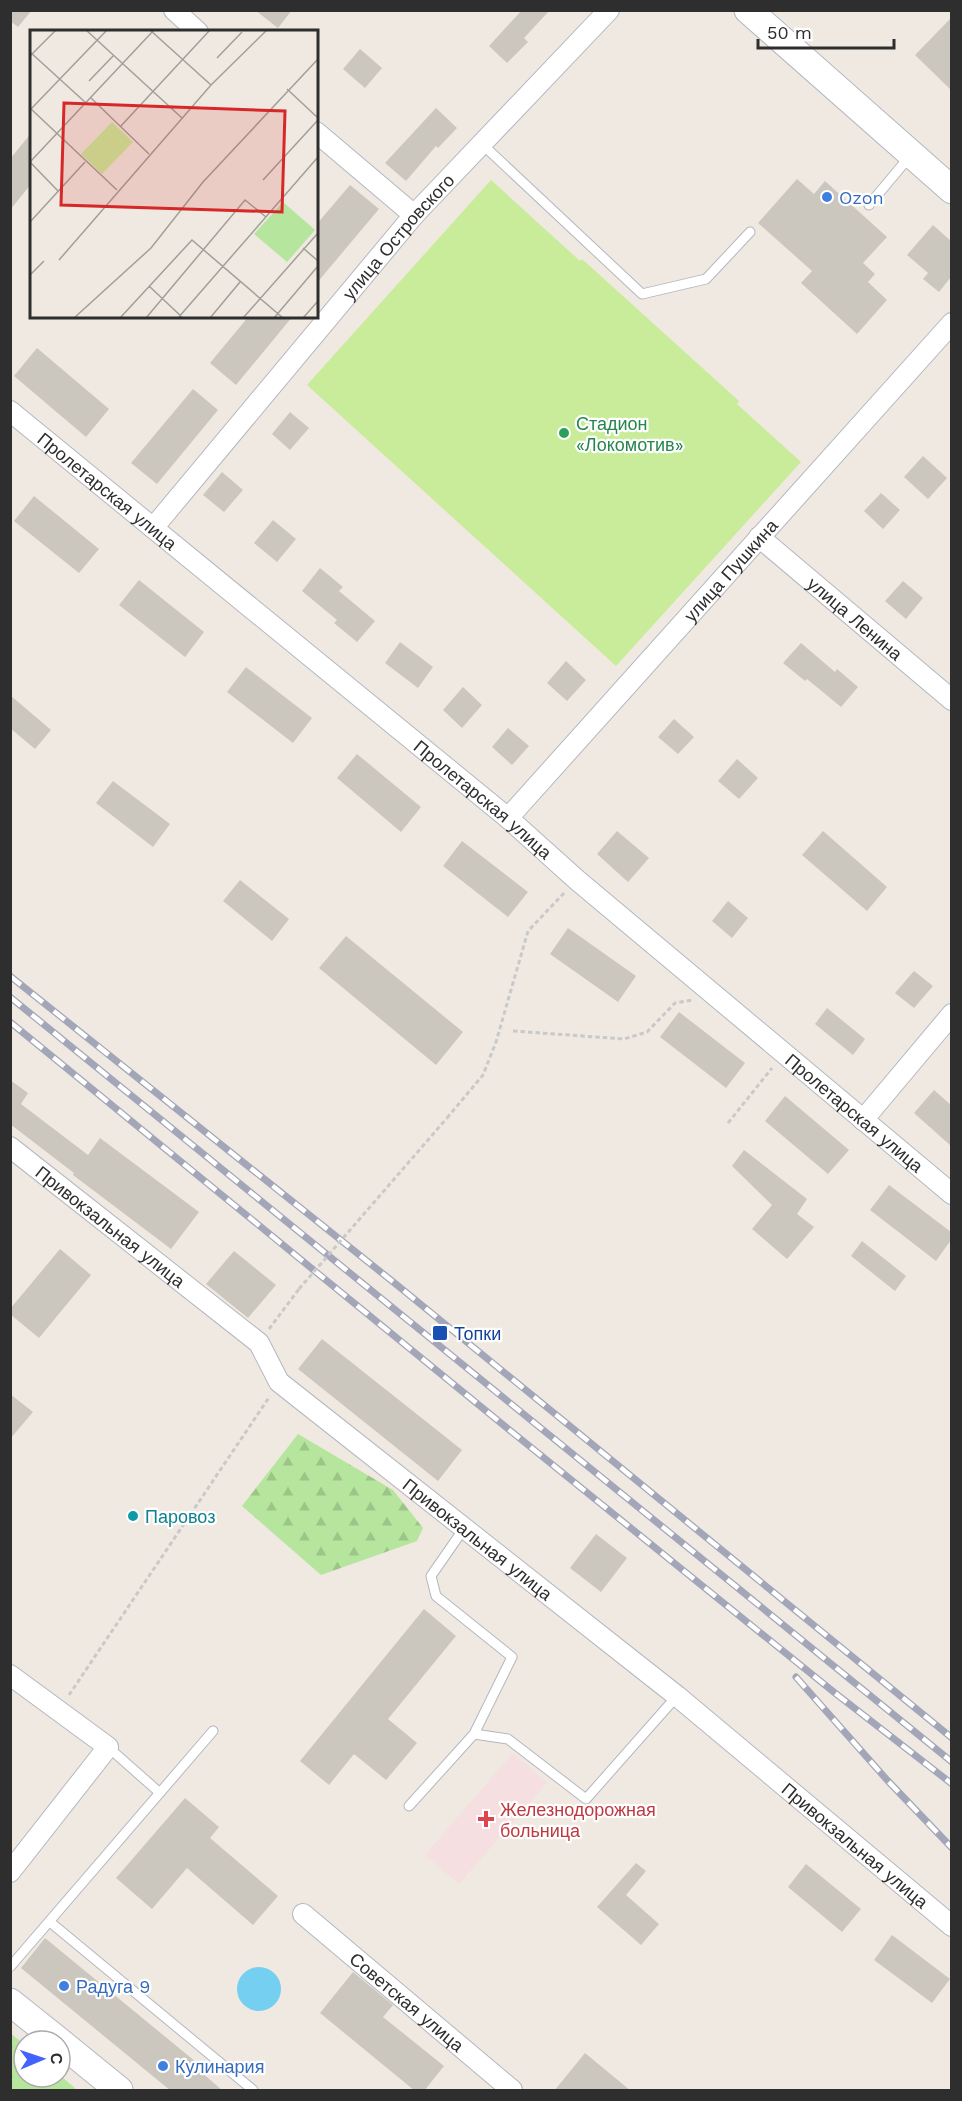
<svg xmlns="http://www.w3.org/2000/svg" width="962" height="2101" font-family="'Work Sans',sans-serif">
  <defs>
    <pattern id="forest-firs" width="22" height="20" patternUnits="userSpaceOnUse" patternTransform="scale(1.5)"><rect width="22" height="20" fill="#b6e59e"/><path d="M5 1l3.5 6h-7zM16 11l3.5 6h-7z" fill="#9dc588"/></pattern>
    <pattern id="park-tufts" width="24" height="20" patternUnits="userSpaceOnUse" patternTransform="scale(1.5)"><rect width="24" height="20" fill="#b6e59e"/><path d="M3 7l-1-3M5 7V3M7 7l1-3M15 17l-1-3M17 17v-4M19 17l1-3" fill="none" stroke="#9dc588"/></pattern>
  </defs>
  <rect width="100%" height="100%" fill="#efe9e1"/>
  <path fill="#f5dfe0" d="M 513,1753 L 547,1783 L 459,1884 L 425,1855 Z"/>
  <path fill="url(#forest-firs)" d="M 298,1434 L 393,1490 L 423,1528 L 417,1541 L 321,1575 L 242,1506 Z"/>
  <path fill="url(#park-tufts)" d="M 10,2033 L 24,2044 L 24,2077 L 60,2077 L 60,2075 L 77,2090 L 11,2090 Z"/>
  <path fill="#c9ec9a" d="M 491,180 L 580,261 L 582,259 L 739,401 L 737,404 L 801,462 L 616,666 L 307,385 Z"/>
  <path fill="#75cff0" d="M237 1989a22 22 0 1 1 44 0a22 22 0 1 1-44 0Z"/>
  <path fill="#cbc7bf" d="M 10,10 L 32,10 L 18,27 L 10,21 Z
    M 255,10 L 292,10 L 278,28 Z
    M 522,10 L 550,10 L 524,38 L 528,42 L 507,63 L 489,46 Z
    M 951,18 L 951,90 L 915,55 Z
    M 360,49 L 382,68 L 365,88 L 343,69 Z
    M 436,108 L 457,128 L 438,148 L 436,146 L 406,181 L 385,163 Z
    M 32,132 L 32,183 L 10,210 L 10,159 Z
    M 797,179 L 814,194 L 825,181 L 887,237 L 863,263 L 875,274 L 868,282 L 887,300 L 857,334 L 801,283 L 812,271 L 758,223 Z
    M 350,185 L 379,209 L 316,284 L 316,225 Z
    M 933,225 L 951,241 L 951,277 L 939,292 L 923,279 L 928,273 L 907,255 Z
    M 249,316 L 293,316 L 236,385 L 210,363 Z
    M 37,348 L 109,409 L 86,437 L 14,376 Z
    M 193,389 L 218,410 L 157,484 L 131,463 Z
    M 290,412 L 309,428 L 290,450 L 272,434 Z
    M 923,456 L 947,478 L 928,499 L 904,477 Z
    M 222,472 L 243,490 L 224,512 L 203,495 Z
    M 881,493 L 900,510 L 883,529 L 864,511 Z
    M 34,496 L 99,549 L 79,573 L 14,521 Z
    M 273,520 L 296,539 L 277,562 L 254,543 Z
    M 320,568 L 343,587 L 339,591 L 375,621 L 357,642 L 334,623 L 337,620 L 302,591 Z
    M 139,580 L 204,632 L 185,657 L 119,605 Z
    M 903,581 L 923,598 L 906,619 L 885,601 Z
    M 400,642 L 433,667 L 418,688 L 385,663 Z
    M 801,643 L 835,672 L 837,669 L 858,687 L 841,707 L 807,679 L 805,681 L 783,663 Z
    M 566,661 L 586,680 L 567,701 L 547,683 Z
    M 246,667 L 312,718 L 293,743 L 227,692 Z
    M 463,687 L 482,705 L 462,728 L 443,710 Z
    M 10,695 L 51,730 L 35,749 L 10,728 Z
    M 674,719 L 694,737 L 678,754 L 658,737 Z
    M 508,728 L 529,746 L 512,765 L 492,747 Z
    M 357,754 L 421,807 L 401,832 L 337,778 Z
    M 737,759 L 758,778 L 739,799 L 718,781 Z
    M 113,781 L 170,824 L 153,847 L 96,803 Z
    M 617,831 L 649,858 L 628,882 L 597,854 Z
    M 823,831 L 887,887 L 867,911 L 802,855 Z
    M 462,841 L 528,892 L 508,917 L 443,866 Z
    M 240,880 L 289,919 L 272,941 L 223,901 Z
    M 728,901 L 748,918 L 732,938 L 712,921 Z
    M 568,928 L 636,976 L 618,1002 L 550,954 Z
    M 346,936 L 463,1032 L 436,1065 L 319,968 Z
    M 914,971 L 933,986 L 914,1008 L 895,993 Z
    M 827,1008 L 865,1039 L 853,1055 L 815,1024 Z
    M 679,1012 L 745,1063 L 726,1088 L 660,1037 Z
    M 10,1080 L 28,1093 L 21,1104 L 88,1155 L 100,1138 L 199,1212 L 171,1249 L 73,1175 L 74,1173 L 10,1124 Z
    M 934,1090 L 951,1105 L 951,1146 L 914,1113 Z
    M 785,1096 L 849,1150 L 828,1174 L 765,1121 Z
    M 744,1150 L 807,1199 L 797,1214 L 814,1227 L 787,1259 L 752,1229 L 772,1205 L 732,1166 Z
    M 889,1185 L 951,1232 L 951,1240 L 936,1261 L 870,1210 Z
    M 862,1241 L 906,1276 L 895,1291 L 851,1256 Z
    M 60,1249 L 91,1275 L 39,1338 L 10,1314 L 10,1309 Z
    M 234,1251 L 276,1285 L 248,1318 L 206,1284 Z
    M 322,1339 L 462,1450 L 438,1481 L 298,1369 Z
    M 10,1394 L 33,1412 L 10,1439 Z
    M 596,1534 L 627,1558 L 601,1592 L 570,1568 Z
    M 424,1609 L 456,1636 L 388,1719 L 417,1743 L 386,1780 L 354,1754 L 329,1785 L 300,1761 Z
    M 185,1798 L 219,1827 L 210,1838 L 278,1896 L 253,1925 L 187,1868 L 152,1909 L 116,1878 Z
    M 636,1863 L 646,1871 L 626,1895 L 659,1924 L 641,1945 L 597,1907 Z
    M 806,1864 L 861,1909 L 842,1932 L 788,1887 Z
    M 892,1935 L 950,1979 L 932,2003 L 874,1960 Z
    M 45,1938 L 196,2062 L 193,2065 L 223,2091 L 171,2091 L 21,1968 Z
    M 353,1972 L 393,2005 L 383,2017 L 444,2066 L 424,2091 L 415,2091 L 320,2013 Z
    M 585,2053 L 631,2091 L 554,2091 Z"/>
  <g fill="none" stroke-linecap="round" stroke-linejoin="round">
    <defs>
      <path id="lane" d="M 482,144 L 642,294 L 706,279 L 750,232
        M 869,205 L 910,156
        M 465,1527 L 431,1576 L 436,1596 L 512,1657 L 474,1734
        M 108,1747 L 160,1793
        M 409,1806 L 474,1734 L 508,1739 L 586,1799 L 677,1696
        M 50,1922 L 253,2090
        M 10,1967 L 213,1731"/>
      <g id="street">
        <path d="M 174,10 L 198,32"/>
        <path d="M 316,132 L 414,215"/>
        <path id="s1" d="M 10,411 L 508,818 L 577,880 L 952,1194"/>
        <path id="s2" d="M 153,528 L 414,215 L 609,10"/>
        <path id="s3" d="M 759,537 L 952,700"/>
        <path id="s4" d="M 508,818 L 952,323"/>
        <path d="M 863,1120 L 952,1014"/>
        <path id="s5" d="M 10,1147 L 259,1343 L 279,1382 L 677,1696 L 952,1926"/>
        <path d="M 10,1675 L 108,1747 L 10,1872"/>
        <path id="s6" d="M 303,1914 L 512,2090"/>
      </g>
      <path id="secondary" d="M 748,10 L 952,190
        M 10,2002 L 59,2041
        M 60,2042 L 119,2090"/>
    </defs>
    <use href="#lane" stroke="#b4b7c1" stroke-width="11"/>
    <use href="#street" stroke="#b4b7c1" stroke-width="22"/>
    <use href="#secondary" stroke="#b4b7c1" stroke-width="29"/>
    <path stroke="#c9c9c9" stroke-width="3" stroke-dasharray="4.5 3" stroke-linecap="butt" d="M 513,1031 L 624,1039 L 647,1032 L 675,1003 L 693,1000
      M 447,1118 L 483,1075 L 496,1042 L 528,931 L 565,892
      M 728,1123 L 772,1068
      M 269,1329 L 299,1289
      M 69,1695 L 270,1396"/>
    <use href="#lane" stroke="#fff" stroke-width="9"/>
    <use href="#street" stroke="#fff" stroke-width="20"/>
    <use href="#secondary" stroke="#fff" stroke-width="27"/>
    <defs>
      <path id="rail" d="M 10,976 L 397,1285 L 952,1738
        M 10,997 L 952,1762
        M 10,1022 L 507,1428 L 835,1693 L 952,1784
        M 796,1677 L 888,1781 L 952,1848"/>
    </defs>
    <use href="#rail" stroke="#a3a6b8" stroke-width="7"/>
    <use href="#rail" stroke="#fff" stroke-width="4.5" stroke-dasharray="14" stroke-linecap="butt"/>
    <path stroke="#c9c9c9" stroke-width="3" stroke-dasharray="4.5 3" stroke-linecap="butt" d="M 299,1289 L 447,1118"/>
  </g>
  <g fill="#3f7fe0" stroke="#fff" stroke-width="2">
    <circle cx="827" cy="197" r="6"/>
    <circle cx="64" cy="1986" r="6"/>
    <circle cx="163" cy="2066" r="6"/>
  </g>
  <circle fill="#2e9e5b" stroke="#fff" stroke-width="2" cx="564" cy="433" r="6"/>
  <rect fill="#1a4fb4" stroke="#fff" stroke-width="2" x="432" y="1325" width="16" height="16" rx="3"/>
  <circle fill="#0f9aa8" stroke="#fff" stroke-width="2" cx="133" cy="1516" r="6"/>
  <path fill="#e0444e" stroke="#fff" stroke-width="2" d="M483 1810h6v6h6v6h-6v6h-6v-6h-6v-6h6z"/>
  <g text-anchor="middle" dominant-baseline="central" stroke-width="4.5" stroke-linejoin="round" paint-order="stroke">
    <g font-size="18" fill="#366cbe" stroke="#fff" text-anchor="start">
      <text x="839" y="197">Ozon</text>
      <text x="76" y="1986">Радуга 9</text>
      <text x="175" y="2066">Кулинария</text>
    </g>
    <g font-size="18" fill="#2e2e2e" stroke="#fff">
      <text stroke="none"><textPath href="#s2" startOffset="381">улица Островского</textPath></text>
      <text stroke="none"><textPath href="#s1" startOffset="126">Пролетарская улица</textPath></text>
      <text stroke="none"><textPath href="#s4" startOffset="333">улица Пушкина</textPath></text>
      <text stroke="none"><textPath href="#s3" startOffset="126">улица Ленина</textPath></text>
      <text stroke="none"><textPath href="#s1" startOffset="612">Пролетарская улица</textPath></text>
      <text stroke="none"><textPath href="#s1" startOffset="1098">Пролетарская улица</textPath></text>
      <text stroke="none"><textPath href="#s5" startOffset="128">Привокзальная улица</textPath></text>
      <text stroke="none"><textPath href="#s5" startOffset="614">Привокзальная улица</textPath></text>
      <text stroke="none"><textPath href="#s5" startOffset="1100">Привокзальная улица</textPath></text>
      <text stroke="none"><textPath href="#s6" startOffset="136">Советская улица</textPath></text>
    </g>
    <g font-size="18" fill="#27864d" stroke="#fff" text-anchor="start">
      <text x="576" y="423">Стадион<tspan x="576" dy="21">«Локомотив»</tspan></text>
    </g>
    <g font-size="18" fill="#164399" stroke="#fff" text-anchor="start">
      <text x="454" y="1333">Топки</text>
    </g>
    <g font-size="18" fill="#0d838f" stroke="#fff" text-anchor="start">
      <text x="145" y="1516">Паровоз</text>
    </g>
    <g font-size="18" fill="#be3a42" stroke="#fff" text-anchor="start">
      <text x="500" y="1809">Железнодорожная<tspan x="500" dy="21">больница</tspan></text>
    </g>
  </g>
  <g transform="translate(30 30)">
    <rect width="288" height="288" fill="#efe9e1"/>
    <path d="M 253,172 L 285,200 L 257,232 L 224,204 Z" fill="#b6e59e"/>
    <path d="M 82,92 L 103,112 L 72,144 L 51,124 Z" fill="#c9ec9a"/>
    <path fill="none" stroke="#a29e99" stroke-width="1.5" d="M 56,0 L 152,88M 120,0 L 181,55M 0,22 L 56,73M 0,26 L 26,0M 187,28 L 212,2M 59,51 L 84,25M 257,59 L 288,88M 61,68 L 119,124M 0,78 L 87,160M 1,79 L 77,0M 90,97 L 180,0M 0,132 L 124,0M 0,132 L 28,161M 233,150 L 288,90M 0,192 L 55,132M 273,218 L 288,231M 29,230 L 181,55 L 237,0M 0,245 L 14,231M 119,256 L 153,288M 44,288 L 121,218 L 173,152 L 288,29M 90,288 L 162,210 L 253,288M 116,288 L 215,170 L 236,187M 148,288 L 288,127M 180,288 L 210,252M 213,288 L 288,203M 244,288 L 288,236M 273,288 L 288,271"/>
    <path fill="#d62828" fill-opacity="0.15" stroke="#d62828" stroke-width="3" d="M 34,73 L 255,81 L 252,182 L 31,175 Z"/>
    <rect width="288" height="288" fill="none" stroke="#2e2e2e" stroke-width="3"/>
  </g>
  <rect width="962" height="2101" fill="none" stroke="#2e2e2e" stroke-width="24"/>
  <g transform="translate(42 2059) rotate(88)"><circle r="28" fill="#ffffff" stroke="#ababab" stroke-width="1.5"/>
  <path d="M0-4.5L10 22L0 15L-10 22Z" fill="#4264fb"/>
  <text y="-9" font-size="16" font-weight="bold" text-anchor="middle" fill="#2e2e2e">С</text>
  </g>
  <path d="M758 39v9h136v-9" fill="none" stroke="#2e2e2e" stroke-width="3"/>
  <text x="767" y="39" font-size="18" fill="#2e2e2e" stroke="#ffffff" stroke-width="4.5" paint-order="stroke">50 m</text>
</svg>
